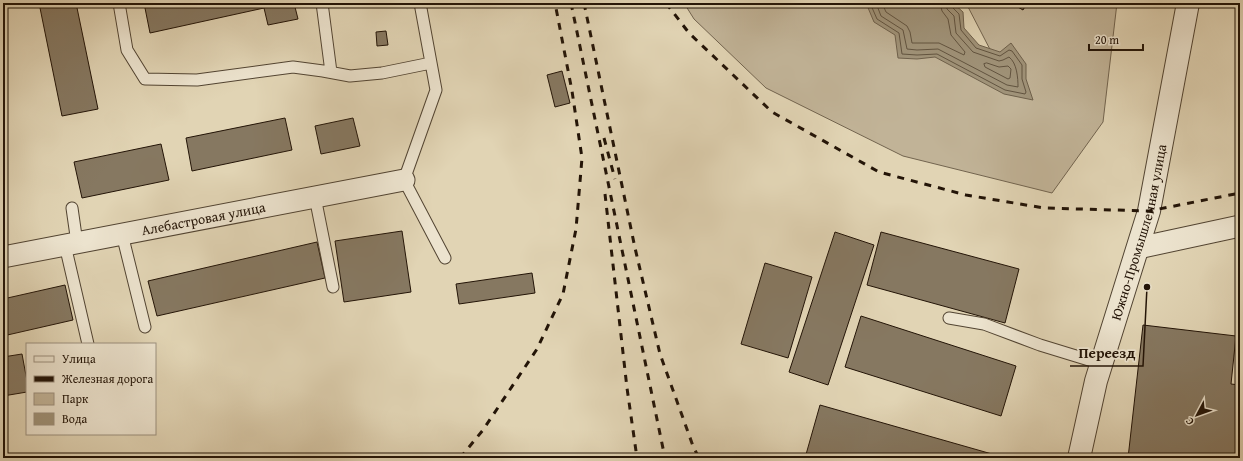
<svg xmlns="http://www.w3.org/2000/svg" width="1243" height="461" font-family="'Gentium Book Plus',serif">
  <rect width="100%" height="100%" fill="#e1d4b4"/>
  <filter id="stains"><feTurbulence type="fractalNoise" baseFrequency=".005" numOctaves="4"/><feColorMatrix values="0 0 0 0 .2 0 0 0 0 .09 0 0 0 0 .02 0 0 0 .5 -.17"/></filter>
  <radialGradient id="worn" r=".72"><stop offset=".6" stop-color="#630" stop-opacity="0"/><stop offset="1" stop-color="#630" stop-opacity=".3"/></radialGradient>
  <path fill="#c1b397" stroke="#72644f" d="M 684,3 L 874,3 L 1011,90 L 966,3 L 1117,3 L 1103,122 L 1052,193 L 903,156 L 766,88 L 694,19 Z"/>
  <path fill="#a09379" stroke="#6e604b" d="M 866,3 L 953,3 L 963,12 L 964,28 L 979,45 L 1000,52 L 1011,43 L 1026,64 L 1026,79 L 1033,100 L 1004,94 L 935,57 L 917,59 L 898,58 L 895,35 L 874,22 Z"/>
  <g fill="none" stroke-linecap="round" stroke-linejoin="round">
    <path stroke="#625440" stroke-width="1" d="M 870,3 L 877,19 L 899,33 L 902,54 L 917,55 L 937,54 L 1005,90 L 1025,94 L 1026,92 L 1022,79 L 1022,65 L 1012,51 L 1009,50 L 1000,56 L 976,48 L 961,30 L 959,14 L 952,7 L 951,3
      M 876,3 L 881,16 L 903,30 L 907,49 L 917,50 L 938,49 L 1007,85 L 1018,87 C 1018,78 1017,63 1009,57 L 1003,60 L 999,61 L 973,52 L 956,33 L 954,16 L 947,9 L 946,3
      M 882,3 L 886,12 L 907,26 L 910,32 L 912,43 L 939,43 L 964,55 L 965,52 L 951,35 L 948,19 L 942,11 L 940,3
      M 987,63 L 999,67 L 1008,66 L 1011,69 L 1010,78 L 1008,79 L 985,67 L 984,64 Z"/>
  </g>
  <path fill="#867861" stroke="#231407" d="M 39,3 L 76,3 L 98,109 L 62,116 Z
    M 144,3 L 294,3 L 298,19 L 268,25 L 264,8 L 150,33 Z
    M 1011,3 L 1027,3 L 1023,10 Z
    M 386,31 L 388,45 L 377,46 L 376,32 Z
    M 562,71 L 570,103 L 555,107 L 547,75 Z
    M 285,118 L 292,150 L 192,171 L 186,138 Z
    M 353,118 L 360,146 L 321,154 L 315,126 Z
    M 161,144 L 169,180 L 82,198 L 74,162 Z
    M 402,231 L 411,292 L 344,302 L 335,241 Z
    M 835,232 L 874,245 L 828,385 L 789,372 Z
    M 881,232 L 1019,269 L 1005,323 L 867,285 Z
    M 317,242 L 325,278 L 157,316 L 148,281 Z
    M 765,263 L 812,277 L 788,358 L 741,344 Z
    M 532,273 L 535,293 L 459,304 L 456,284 Z
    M 65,285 L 73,320 L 3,336 L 3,299 Z
    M 861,316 L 1016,366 L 1001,416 L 845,367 Z
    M 1143,325 L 1236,336 L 1231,384 L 1240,385 L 1240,458 L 1128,458 Z
    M 22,354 L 27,381 L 27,392 L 3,396 L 3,357 Z
    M 820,405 L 1006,458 L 805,458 Z"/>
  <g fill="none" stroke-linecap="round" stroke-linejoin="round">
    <defs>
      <path id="service" d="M 119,3 L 127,50 L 145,79 L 197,80 L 293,67 L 323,71 L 350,76 L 382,73 L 431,63
        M 322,3 L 331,72
        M 420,3 L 436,90 L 404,180 L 445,258
        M 315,197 L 333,287
        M 72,208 L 77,243
        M 122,234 L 145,327
        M 65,245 L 88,344
        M 949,318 L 984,324 L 1040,345 L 1102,364"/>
      <g id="minor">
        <path d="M 1138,248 L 1240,226"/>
        <path id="s1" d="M 3,257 L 404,180"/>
      </g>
      <g id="tertiary">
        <path id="s2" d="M 1079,458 L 1096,381 L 1149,211 L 1188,3"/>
      </g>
    </defs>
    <use href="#service" stroke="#524432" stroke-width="13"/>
    <use href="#minor" stroke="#524432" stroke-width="23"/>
    <use href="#tertiary" stroke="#524432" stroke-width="24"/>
    <use href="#service" stroke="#ece3ce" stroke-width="11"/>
    <use href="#minor" stroke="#ece3ce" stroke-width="21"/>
    <use href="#tertiary" stroke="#ece3ce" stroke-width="22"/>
    <path stroke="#231407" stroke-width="3" stroke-dasharray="7 7" stroke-linecap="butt" d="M 571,3 L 665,458
      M 584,3 L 635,248 L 660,354 L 693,446 L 699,458
      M 666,3 L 689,33 L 772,112 L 879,172 L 966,195 L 1044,208 L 1149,211 L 1240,193
      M 604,138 L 615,179
      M 605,194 L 627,388 L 637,458
      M 460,458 L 483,430 L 537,349 L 563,294 L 576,229 L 582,158 L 572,91 L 555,3"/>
  </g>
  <g text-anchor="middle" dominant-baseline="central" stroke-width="3.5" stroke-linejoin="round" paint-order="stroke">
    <g font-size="14" fill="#231407" stroke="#ece3ce">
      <text stroke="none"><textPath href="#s1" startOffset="204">Алебастровая улица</textPath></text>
      <text stroke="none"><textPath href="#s2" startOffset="234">Южно-Промышленная улица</textPath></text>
    </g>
  </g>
  <path fill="none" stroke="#231407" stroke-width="1.5" d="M1147 287L1143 366H1070"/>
  <circle fill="#231407" stroke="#ece3ce" stroke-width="1.5" cx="1147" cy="287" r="4"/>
  <g font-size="15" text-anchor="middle" font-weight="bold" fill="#231407" stroke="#ece3ce" stroke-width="3.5" stroke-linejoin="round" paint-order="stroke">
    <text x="1107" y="358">Переезд</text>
  </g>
  <rect width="1243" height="461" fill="none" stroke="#e1d4b4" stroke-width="16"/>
  <rect x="4" y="4" width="1235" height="453" fill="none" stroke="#231407" stroke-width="2"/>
  <rect x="8" y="8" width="1227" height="445" fill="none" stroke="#231407"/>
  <rect x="26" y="343" width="130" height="92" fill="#ece3ce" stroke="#9c907e"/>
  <rect x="34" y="356" width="20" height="6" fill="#ece3ce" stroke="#9c907e"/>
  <text x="62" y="363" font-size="12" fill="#231407">Улица</text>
  <rect x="34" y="376" width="20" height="6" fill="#231407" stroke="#9c907e"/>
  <text x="62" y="383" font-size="12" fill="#231407">Железная дорога</text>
  <rect x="34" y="393" width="20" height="12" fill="#c1b397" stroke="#9c907e"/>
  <text x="62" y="403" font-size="12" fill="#231407">Парк</text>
  <rect x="34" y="413" width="20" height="12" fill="#a09379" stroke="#9c907e"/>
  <text x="62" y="423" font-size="12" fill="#231407">Вода</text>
  <g transform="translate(1197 415) rotate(229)" stroke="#ece3ce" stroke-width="3" paint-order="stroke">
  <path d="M0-3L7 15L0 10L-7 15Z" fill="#231407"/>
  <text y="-6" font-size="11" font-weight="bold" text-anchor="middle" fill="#231407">С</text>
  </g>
  <path d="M1089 44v6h54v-6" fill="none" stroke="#231407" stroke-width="2"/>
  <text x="1095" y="44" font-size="12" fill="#231407" stroke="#ece3ce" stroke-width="3" paint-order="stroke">20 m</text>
  <rect width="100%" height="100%" filter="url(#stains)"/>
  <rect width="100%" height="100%" fill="url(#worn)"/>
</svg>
